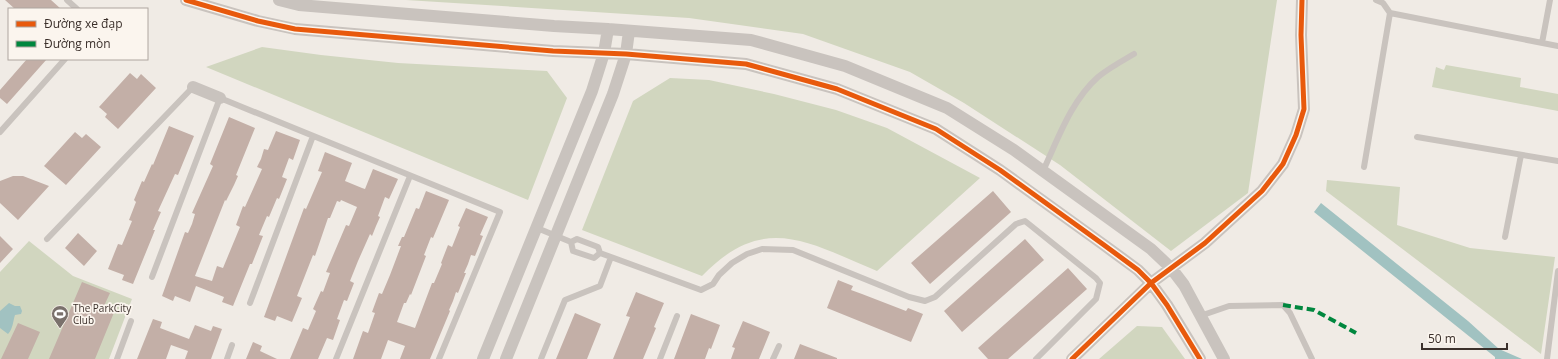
<svg xmlns="http://www.w3.org/2000/svg" width="1558" height="359" font-family="'Open Sans',sans-serif">
  <rect width="100%" height="100%" fill="#f0ebe5"/>
  <path fill="#d1d6bf" d="M 406,0 L 1277,0 L 1248,193 L 1171,251 L 1060,165 L 964,103 L 910,72 L 803,34 L 689,18 Z
    M 262,47 L 321,55 L 398,63 L 547,71 L 567,98 L 528,200 L 206,67 Z
    M 1446,65 L 1521,78 L 1520,87 L 1558,94 L 1558,111 L 1432,87 L 1436,67 L 1444,70 Z
    M 670,78 L 709,80 L 774,94 L 836,110 L 887,128 L 980,178 L 877,271 C 807,242 764,212 702,276 L 582,230 L 633,101 Z
    M 1327,180 L 1400,187 L 1397,225 L 1470,248 L 1555,257 L 1541,354 L 1326,191 Z
    M 29,241 L 73,276 L 132,299 L 109,359 L 0,359 L 0,272 Z
    M 1137,326 L 1162,327 L 1185,359 L 1099,359 Z"/>
  <path fill="#a1c2c1" d="M 1321,203 L 1468,321 L 1499,349 L 1522,359 L 1495,359 L 1495,357 L 1314,212 Z
    M 9,303 L 15,306 L 20,306 L 22,311 L 21,314 L 15,315 C 13,321 13,329 8,334 L 0,328 L 0,311 Z"/>
  <path fill="#c3afa7" d="M 5,0 L 51,0 L 61,9 L 15,9 Z
    M 27,59 L 47,59 L 7,104 L 0,98 L 0,90 Z
    M 130,73 L 137,79 L 141,74 L 156,88 L 118,129 L 105,117 L 107,114 L 99,107 Z
    M 229,117 L 255,128 L 236,175 L 238,176 L 234,185 L 226,201 L 225,200 L 195,276 L 212,281 L 217,266 L 223,268 L 240,227 L 236,225 L 243,206 L 245,207 L 262,169 L 257,167 L 261,159 L 264,149 L 268,150 L 276,131 L 300,140 L 293,160 L 289,158 L 282,177 L 287,179 L 279,199 L 277,198 L 269,217 L 267,216 L 259,235 L 263,236 L 252,264 L 250,264 L 233,306 L 222,302 L 224,297 L 196,286 L 190,302 L 175,296 L 173,301 L 162,296 L 185,232 L 188,233 L 192,224 L 195,214 L 192,213 L 213,166 L 210,164 Z
    M 169,126 L 194,136 L 178,175 L 175,174 L 158,211 L 161,212 L 153,230 L 155,230 L 133,284 L 122,280 L 124,275 L 108,269 L 118,244 L 122,245 L 132,221 L 129,220 L 136,202 L 134,200 L 142,181 L 144,182 L 152,164 L 153,165 Z
    M 75,132 L 82,138 L 86,134 L 101,147 L 66,185 L 44,166 Z
    M 325,152 L 352,163 L 345,181 L 362,188 L 365,189 L 373,169 L 398,179 L 389,199 L 385,197 L 378,216 L 380,217 L 376,226 L 372,236 L 370,234 L 358,261 L 350,281 L 354,283 L 347,301 L 344,300 L 337,319 L 340,320 L 333,340 L 327,338 L 318,359 L 290,359 L 303,328 L 308,330 L 316,311 L 313,309 L 321,291 L 323,292 L 330,273 L 326,272 L 346,225 L 349,226 L 357,207 L 341,200 L 340,202 L 337,201 L 330,218 L 328,218 L 315,256 L 313,255 L 297,296 L 302,298 L 292,322 L 277,316 L 275,321 L 264,317 L 304,208 L 306,209 L 322,172 L 318,171 Z
    M 13,176 L 23,176 L 49,186 L 18,220 L 0,203 L 0,181 Z
    M 426,191 L 449,200 L 433,238 L 431,237 L 424,255 L 426,256 L 411,295 L 410,294 L 406,303 L 404,303 L 397,322 L 415,328 L 432,283 L 434,283 L 442,264 L 441,263 L 448,245 L 452,247 L 460,227 L 458,226 L 466,208 L 488,217 L 480,235 L 483,236 L 475,256 L 471,255 L 468,264 L 464,273 L 466,273 L 458,293 L 456,292 L 453,301 L 449,310 L 450,311 L 430,359 L 400,359 L 405,346 L 388,340 L 381,359 L 353,359 L 363,331 L 368,333 L 375,313 L 372,312 L 379,293 L 382,294 L 390,275 L 401,246 L 398,246 L 402,237 L 404,237 L 416,208 L 419,209 Z
    M 993,191 L 1011,212 L 930,284 L 911,263 Z
    M 78,233 L 97,251 L 84,266 L 65,248 Z
    M 0,236 L 13,249 L 0,263 Z
    M 1025,239 L 1044,260 L 962,332 L 944,311 Z
    M 1068,268 L 1087,289 L 1008,359 L 988,359 L 978,348 Z
    M 838,280 L 853,286 L 851,290 L 862,294 L 906,311 L 908,308 L 923,314 L 911,342 L 827,308 Z
    M 82,282 L 110,293 L 104,306 L 115,310 L 95,359 L 49,359 Z
    M 636,292 L 664,303 L 654,327 L 656,328 L 643,359 L 613,359 L 630,317 L 626,316 Z
    M 575,313 L 601,324 L 587,359 L 556,359 Z
    M 691,314 L 720,325 L 711,349 L 709,348 L 705,359 L 674,359 Z
    M 153,319 L 162,322 L 160,328 L 189,339 L 195,325 L 211,331 L 213,326 L 222,329 L 211,359 L 185,359 L 188,351 L 171,345 L 166,359 L 137,359 Z
    M 743,321 L 770,332 L 759,359 L 731,359 L 735,348 L 732,347 Z
    M 18,323 L 40,332 L 28,359 L 1,359 Z
    M 253,342 L 262,346 L 260,351 L 277,359 L 246,359 Z
    M 800,344 L 837,358 L 837,359 L 794,359 Z"/>
  <g fill="none" stroke-linecap="round" stroke-linejoin="round">
    <path stroke="#c9c3be" stroke-width="6" d="M 67,0 L 77,9
      M 1376,0 L 1383,3 L 1390,13 L 1558,46
      M 1542,43 L 1550,0
      M 0,132 L 65,59
      M 1417,137 L 1558,161
      M 1364,167 L 1390,13
      M 1043,171 C 1058,139 1071,101 1098,77 C 1109,68 1122,61 1134,54
      M 537,228 L 571,242
      M 1505,237 L 1521,155
      M 47,239 L 193,87
      M 571,242 L 573,251 L 594,258 L 600,253
      M 571,242 L 577,239 L 598,247 L 600,253
      M 600,253 L 701,290 L 713,284 L 719,275 L 732,263 L 747,254 L 762,249 L 793,250 L 909,297 L 925,301 L 935,297 L 1016,224 L 1025,221 L 1096,278 L 1100,283 L 1096,299 L 1036,359
      M 152,277 L 220,98 L 500,212 L 439,359
      M 250,303 L 313,136
      M 1200,316 L 1229,306 L 1283,305 L 1290,313 L 1312,359
      M 117,359 L 131,321
      M 227,359 L 232,345
      M 336,359 L 410,176
      M 541,359 L 565,300 L 600,286 L 611,257
      M 660,359 L 677,316
      M 773,359 L 779,346
      M 1547,359 L 1558,271"/>
    <path stroke="#c9c3be" stroke-width="12" d="M 186,0 L 258,21 L 295,29 L 553,51 L 626,54 L 746,64 L 837,89 L 936,129 L 1000,170 L 1104,245 L 1138,270 L 1151,283 L 1167,305 L 1200,359
      M 279,0 L 299,5 L 554,26 L 608,29 L 751,40 L 845,66 L 947,108 L 1014,150 L 1151,249 L 1171,268 L 1184,285 L 1224,359
      M 193,87 L 220,98
      M 483,359 L 592,91 L 604,53 L 608,29
      M 506,359 L 613,94 L 626,54 L 629,31
      M 1072,359 L 1151,283 L 1205,243 L 1262,191 L 1283,164 L 1296,135 L 1304,109 L 1301,35 L 1302,0"/>
    <path stroke="#00873e" stroke-width="4" stroke-dasharray="8 4" stroke-linecap="butt" d="M 1283,305 L 1314,310 L 1356,333"/>
    <defs>
      <path id="cycleway" d="M 186,0 L 258,21 L 295,29 L 553,51 L 626,54 L 746,64 L 837,89 L 936,129 L 1000,170 L 1104,245 L 1138,270 L 1151,283 L 1167,305 L 1200,359
        M 1072,359 L 1151,283 L 1205,243 L 1262,191 L 1283,164 L 1296,135 L 1304,109 L 1301,35 L 1302,0"/>
    </defs>
    <use href="#cycleway" stroke="#fbf5ee" stroke-width="8"/>
    <use href="#cycleway" stroke="#e8590c" stroke-width="5"/>
  </g>
  <defs>
    <symbol id="stadium-pin" viewBox="-11 -11 22 30"><path d="M0 17L-7.5 6A9.5 9.5 0 1 1 7.5 6Z" fill="#7a716c" stroke="#fbf5ee"/><path d="M0-5a6.5 5 0 1 0 0 10a6.5 5 0 1 0 0-10ZM-3.5-1.8h7v3.6h-7Z" fill="#fff"/></symbol>
  </defs>
  <g fill-rule="evenodd">
    <use href="#stadium-pin" x="50" y="304" width="20" height="27"/>
  </g>
  <g text-anchor="middle" dominant-baseline="central" stroke-width="3.5" stroke-linejoin="round" paint-order="stroke">
    <g font-size="10" fill="#3b302b" stroke="#fbf5ee" text-anchor="start">
      <text x="73" y="308">The ParkCity<tspan x="73" dy="12">Club</tspan></text>
    </g>
  </g>
  <rect x="8" y="8" width="140" height="52" fill="#fbf5ee" stroke="#aea6a0"/>
  <rect x="16" y="21" width="20" height="6" fill="#e8590c" stroke="#aea6a0"/>
  <text x="44" y="28" font-size="12" fill="#3b302b">Đường xe đạp</text>
  <rect x="16" y="41" width="20" height="6" fill="#00873e" stroke="#aea6a0"/>
  <text x="44" y="48" font-size="12" fill="#3b302b">Đường mòn</text>
  <path d="M1422 343v6h85v-6" fill="none" stroke="#3b302b" stroke-width="2"/>
  <text x="1428" y="343" font-size="12" fill="#3b302b" stroke="#fbf5ee" stroke-width="3" paint-order="stroke">50 m</text>
</svg>
